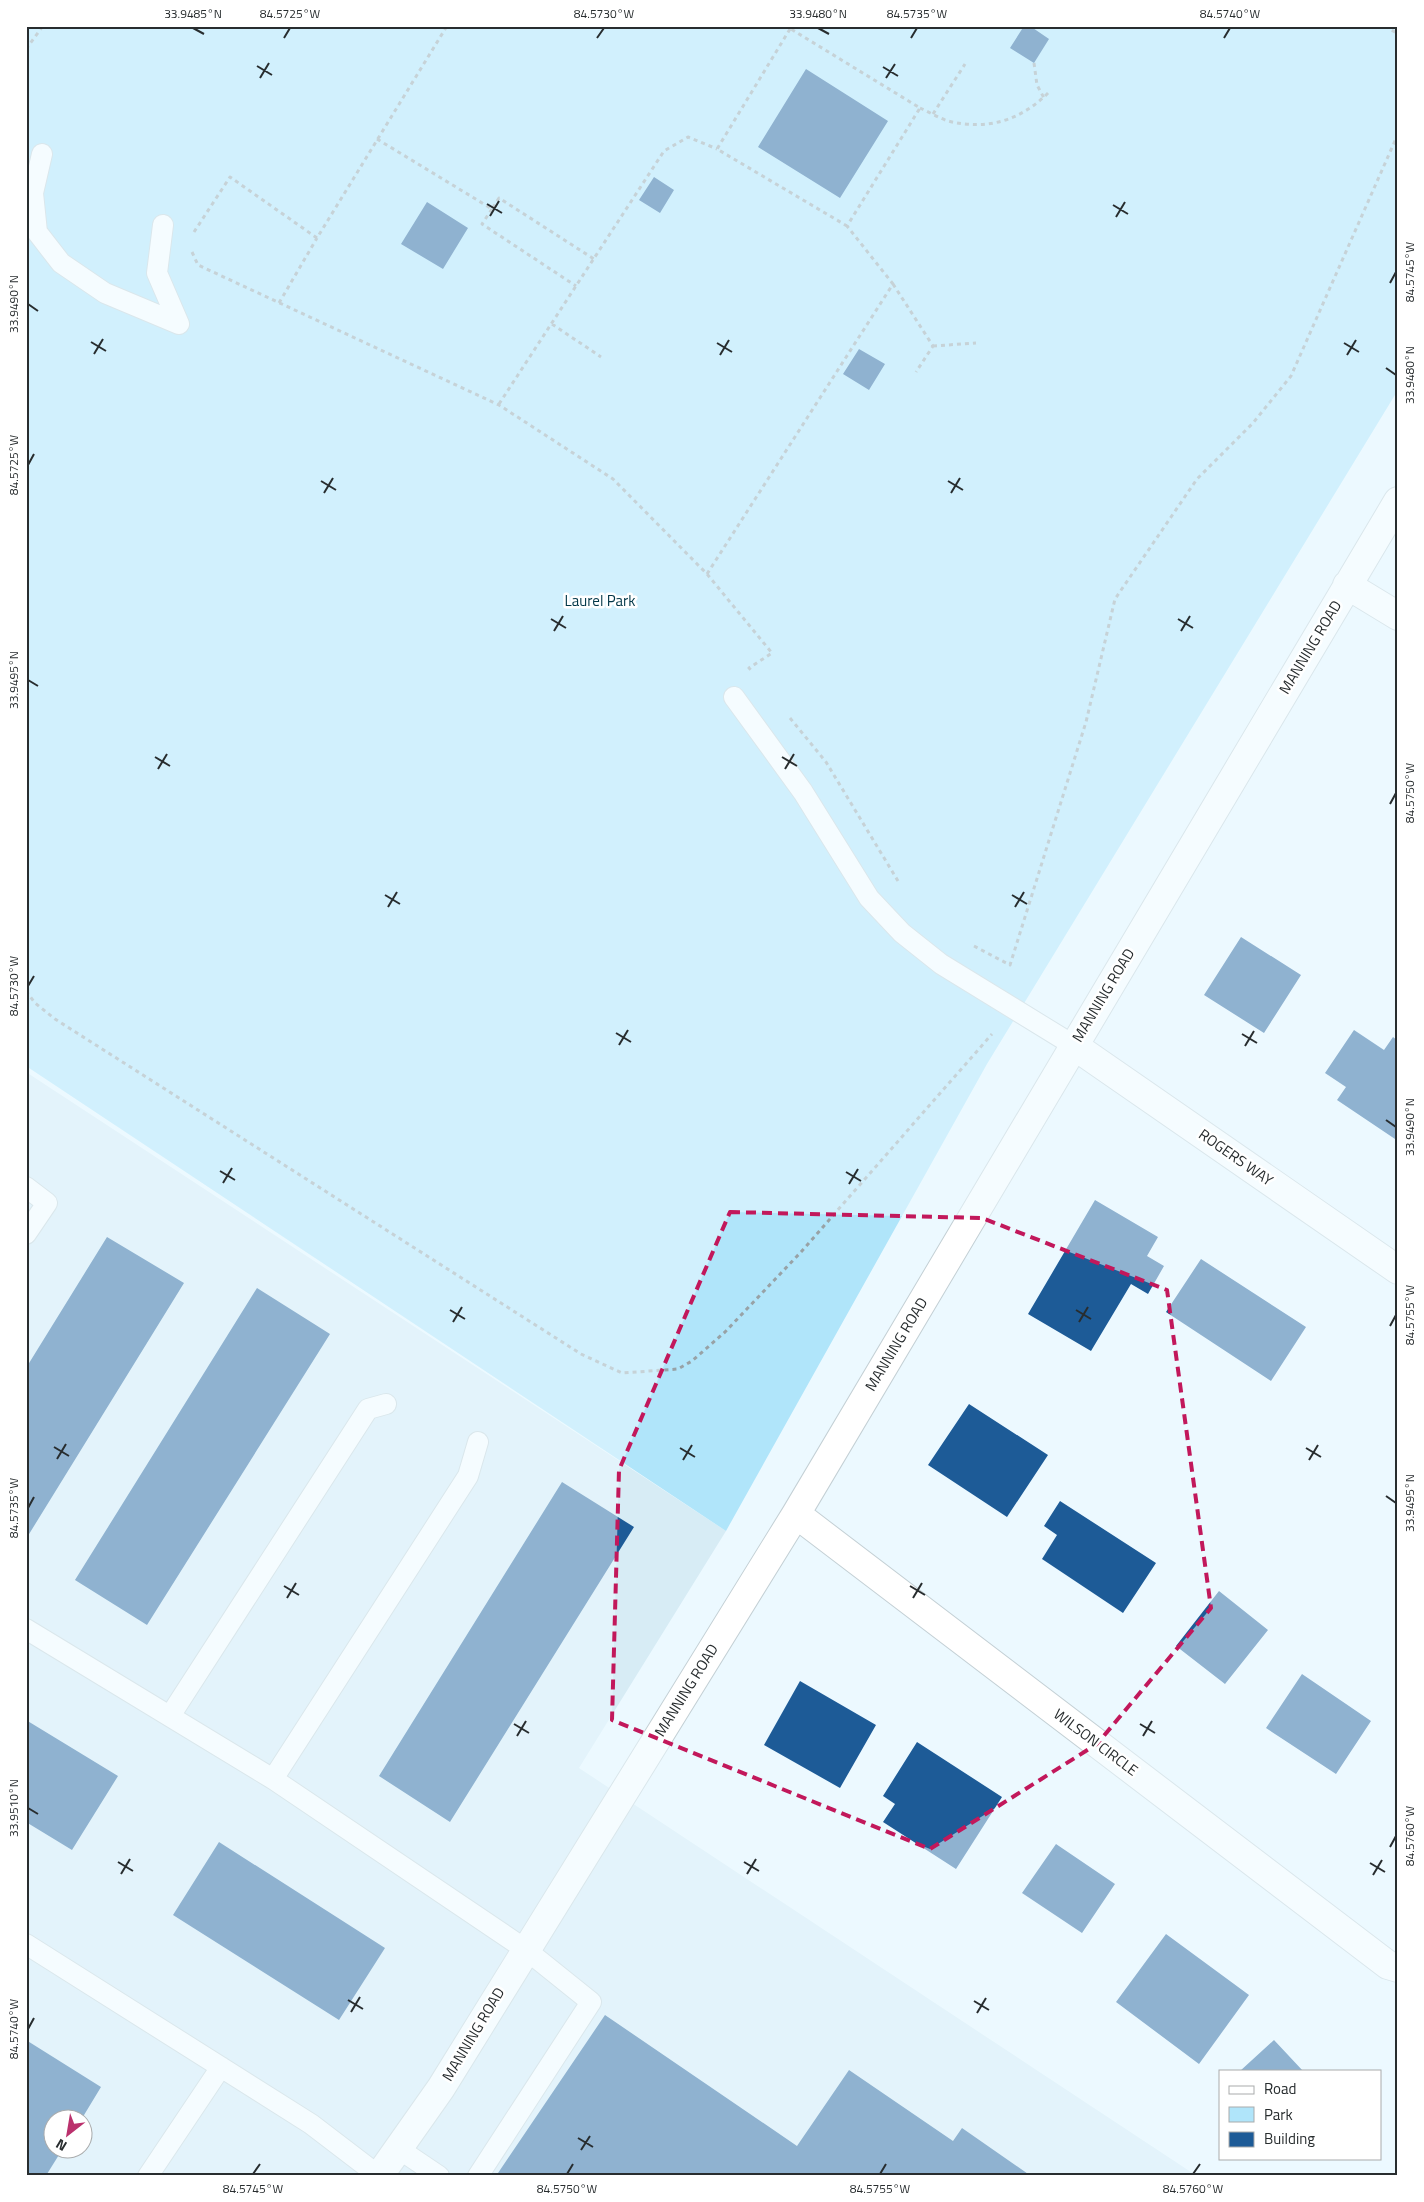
<svg xmlns="http://www.w3.org/2000/svg" width="1424" height="2202" font-family="'Titillium Web',sans-serif">
  <rect width="100%" height="100%" fill="#ecf9ff"/>
  <path fill="#d7ecf5" fill-rule="evenodd" d="M 26,1072 L 726,1531 L 579,1768 L 1197,2176 L 26,2176 ZM 52,2120 L 82,2120 L 82,2150 L 52,2150 Z"/>
  <path fill="#b0e5fa" d="M 26,26 L 1398,26 L 1398,390 L 987,1064 L 726,1531 L 26,1066 Z"/>
  <path fill="#1d5b97" d="M 1024,26 L 1030,26 L 1049,39 L 1034,63 L 1010,48 Z
    M 806,69 L 888,121 L 840,198 L 758,147 Z
    M 654,177 L 674,190 L 660,213 L 639,200 Z
    M 427,202 L 468,228 L 443,269 L 401,244 Z
    M 859,349 L 885,364 L 869,390 L 843,374 Z
    M 1241,937 L 1301,975 L 1264,1033 L 1204,995 Z
    M 1354,1030 L 1384,1050 L 1393,1037 L 1398,1041 L 1398,1141 L 1337,1100 L 1346,1087 L 1325,1073 Z
    M 1095,1200 L 1158,1237 L 1147,1256 L 1164,1266 L 1148,1294 L 1131,1284 L 1091,1351 L 1028,1314 Z
    M 107,1237 L 184,1283 L 26,1539 L 26,1368 Z
    M 1201,1259 L 1306,1327 L 1271,1381 L 1166,1312 Z
    M 257,1288 L 330,1334 L 147,1625 L 75,1580 Z
    M 969,1404 L 1048,1455 L 1007,1517 L 928,1465 Z
    M 562,1482 L 634,1527 L 450,1822 L 379,1776 Z
    M 1060,1501 L 1156,1563 L 1123,1613 L 1042,1559 L 1057,1535 L 1044,1526 Z
    M 1219,1591 L 1268,1630 L 1225,1684 L 1176,1646 Z
    M 1302,1674 L 1371,1721 L 1336,1774 L 1266,1728 Z
    M 800,1681 L 876,1725 L 840,1788 L 764,1745 Z
    M 26,1720 L 118,1776 L 72,1850 L 26,1822 Z
    M 917,1742 L 1002,1797 L 956,1869 L 883,1822 L 895,1804 L 883,1796 Z
    M 219,1842 L 385,1948 L 339,2020 L 173,1915 Z
    M 1056,1844 L 1115,1884 L 1082,1933 L 1022,1893 Z
    M 1166,1934 L 1249,1995 L 1199,2064 L 1116,2002 Z
    M 605,2015 L 797,2146 L 849,2070 L 953,2141 L 962,2128 L 1031,2176 L 496,2176 Z
    M 26,2040 L 101,2087 L 81,2120 L 52,2120 L 52,2150 L 62,2150 L 47,2174 L 51,2176 L 26,2176 Z
    M 1274,2040 L 1303,2071 L 1240,2071 Z"/>
  <g fill="none" stroke-linecap="round" stroke-linejoin="round">
    <defs>
      <path id="lane" d="M 42,154 L 33,193 L 37,232 L 61,263 L 105,293 L 179,324 L 157,273 L 163,225
        M 734,697 L 803,792 L 869,898 L 902,933 L 941,964 L 1073,1045
        M 26,1187 L 47,1203 L 26,1234
        M 26,1629 L 273,1779 L 525,1949 L 591,2002 L 478,2176
        M 170,1716 L 368,1409 L 386,1404
        M 273,1779 L 468,1476 L 478,1442
        M 26,1944 L 311,2124 L 379,2176
        M 399,2149 L 439,2176
        M 148,2176 L 221,2067"/>
      <path id="street" d="M 1347,585 L 1398,616
        M 1073,1045 L 1398,1270
        M 796,1514 L 1388,1965 L 1398,1968
        M 379,2176 L 441,2088 L 796,1514 L 1398,501"/>
    </defs>
    <use href="#lane" stroke="#c4d0d5" stroke-width="22"/>
    <use href="#street" stroke="#c4d0d5" stroke-width="30"/>
    <path stroke="#98a2a6" stroke-width="3" stroke-dasharray="4 4" stroke-linecap="butt" d="M 1385,26 L 1398,34
      M 790,29 L 717,149 L 847,226
      M 26,49 L 43,26
      M 1034,63 L 1037,85 L 1044,98
      M 920,108 C 929,112 939,118 948,121 C 988,131 1022,120 1050,91
      M 933,114 L 965,64
      M 377,139 L 492,209 L 499,198 L 594,259
      M 492,209 L 482,224 L 576,286
      M 194,232 L 230,177 L 317,238 L 447,26
      M 192,252 L 198,265 L 499,405 L 613,479 L 707,574 L 772,653 L 749,668 L 751,670
      M 893,284 L 933,346 L 916,372
      M 279,303 L 317,238
      M 552,324 L 601,357
      M 933,346 L 976,343
      M 499,404 L 664,151 L 688,137 L 717,149
      M 707,574 L 893,284 L 847,226 L 920,108 L 786,26
      M 790,718 L 826,762 L 898,881
      M 974,946 L 1010,965 L 1086,722 L 1115,599 L 1197,479 L 1253,423 L 1291,376 L 1398,134
      M 26,991 L 35,1003 L 55,1019 L 581,1354 L 622,1373 L 678,1369 L 692,1361 L 725,1332 L 801,1252 L 992,1034"/>
    <use href="#lane" stroke="#fff" stroke-width="20"/>
    <use href="#street" stroke="#fff" stroke-width="28"/>
  </g>
  <path d="M0 0H1424V2202H0ZM 730,1212 L 982,1218 L 1167,1290 L 1211,1608 L 1097,1744 L 930,1849 L 612,1720 L 619,1470 Z" fill="#ecf9ff" fill-opacity=".55" fill-rule="evenodd"/>
  <path fill="none" stroke="#c2185b" stroke-width="4" stroke-dasharray="10 6" stroke-linejoin="round" d="M 730,1212 L 982,1218 L 1167,1290 L 1211,1608 L 1097,1744 L 930,1849 L 612,1720 L 619,1470 Z"/>
  <path fill="none" stroke="#282d2f" stroke-width="2" d="M 193,28 L 204,34M 818,28 L 829,34M 284,38 L 290,28M 597,38 L 604,28M 911,38 L 917,28M 1224,38 L 1230,28M 257,66 L 272,75M 883,67 L 898,76M 260,78 L 269,63M 886,78 L 895,64M 487,204 L 502,213M 1113,205 L 1128,214M 490,216 L 499,201M 1116,217 L 1125,202M 1390,283 L 1396,272M 28,304 L 38,311M 91,342 L 106,351M 717,343 L 732,352M 1344,343 L 1359,352M 94,354 L 103,339M 720,355 L 729,340M 1347,355 L 1356,340M 1386,368 L 1396,375M 28,465 L 34,454M 321,481 L 336,490M 948,481 L 963,490M 324,493 L 333,478M 951,493 L 960,478M 551,619 L 566,628M 1178,619 L 1193,628M 554,631 L 563,616M 1181,631 L 1190,616M 28,680 L 38,686M 155,757 L 170,766M 782,757 L 797,766M 158,769 L 167,754M 785,769 L 794,754M 1390,804 L 1396,793M 385,895 L 400,904M 1012,895 L 1027,904M 388,907 L 397,892M 1015,907 L 1024,892M 28,986 L 34,976M 616,1033 L 631,1042M 1242,1034 L 1257,1043M 619,1045 L 628,1030M 1245,1046 L 1254,1031M 1386,1120 L 1396,1127M 220,1171 L 235,1180M 846,1172 L 861,1181M 223,1183 L 232,1168M 849,1184 L 858,1169M 450,1310 L 465,1319M 1076,1310 L 1091,1319M 453,1322 L 462,1307M 1079,1322 L 1088,1307M 1390,1326 L 1396,1315M 54,1447 L 69,1456M 680,1448 L 695,1457M 1306,1448 L 1321,1457M 57,1459 L 66,1444M 683,1460 L 692,1445M 1309,1460 L 1318,1445M 1386,1496 L 1396,1503M 28,1508 L 34,1497M 284,1586 L 299,1595M 910,1586 L 925,1595M 287,1598 L 296,1583M 913,1598 L 922,1583M 514,1724 L 529,1733M 1140,1724 L 1155,1733M 517,1736 L 526,1721M 1143,1736 L 1152,1721M 28,1808 L 38,1814M 1390,1847 L 1396,1836M 118,1862 L 133,1871M 744,1862 L 759,1871M 1370,1863 L 1385,1872M 121,1874 L 130,1859M 747,1874 L 756,1859M 1373,1875 L 1382,1860M 348,2000 L 363,2009M 974,2001 L 989,2010M 351,2012 L 360,1997M 977,2013 L 986,1998M 28,2029 L 34,2018M 578,2138 L 593,2147M 581,2150 L 590,2136M 253,2174 L 260,2164M 567,2174 L 573,2164M 880,2174 L 886,2164M 1193,2174 L 1200,2164"/>
  <g text-anchor="middle" dominant-baseline="central" stroke-width="5" stroke-linejoin="round" paint-order="stroke">
    <g font-size="15" fill="#033849" stroke="#fff">
      <text x="600" y="600">Laurel Park</text>
    </g>
    <g font-size="15" fill="#282d2f" stroke="#fff">
      <text transform="translate(1310 647) rotate(-59)">MANNING ROAD</text>
      <text transform="translate(1103 995) rotate(-59)">MANNING ROAD</text>
      <text transform="translate(1236 1157) rotate(35)">ROGERS WAY</text>
      <text transform="translate(896 1344) rotate(-59)">MANNING ROAD</text>
      <text transform="translate(686 1690) rotate(-58)">MANNING ROAD</text>
      <text transform="translate(1096 1742) rotate(37)">WILSON CIRCLE</text>
      <text transform="translate(473 2034) rotate(-59)">MANNING ROAD</text>
    </g>
  </g>
  <rect width="1424" height="2202" fill="none" stroke="#ffffff" stroke-width="55"/>
  <rect x="1219" y="2070" width="162" height="90" fill="#ffffff" stroke="#a9abac"/>
  <rect x="1229" y="2086" width="25" height="8" fill="#ffffff" stroke="#a9abac"/>
  <text x="1264" y="2094" font-size="15" fill="#282d2f">Road</text>
  <rect x="1229" y="2107" width="25" height="15" fill="#b0e5fa" stroke="#a9abac"/>
  <text x="1264" y="2120" font-size="15" fill="#282d2f">Park</text>
  <rect x="1229" y="2132" width="25" height="15" fill="#1d5b97" stroke="#a9abac"/>
  <text x="1264" y="2144" font-size="15" fill="#282d2f">Building</text>
  <g transform="translate(68 2134) rotate(211)"><circle r="24" fill="#ffffff" stroke="#a9abac"/>
  <path d="M0-4L9 19L0 12L-9 19Z" fill="#bb316d"/>
  <text y="-8" font-size="14" font-weight="bold" text-anchor="middle" fill="#282d2f">N</text>
  </g>
  <rect x="28" y="28" width="1368" height="2146" fill="none" stroke="#282d2f" stroke-width="2"/>
  <g font-size="12" text-anchor="middle" fill="#282d2f">
    <text x="193" y="18">33.9485°N</text>
    <text x="290" y="18">84.5725°W</text>
    <text x="604" y="18">84.5730°W</text>
    <text x="818" y="18">33.9480°N</text>
    <text x="917" y="18">84.5735°W</text>
    <text x="1230" y="18">84.5740°W</text>
    <text transform="translate(1410 272) rotate(-90)" y="4">84.5745°W</text>
    <text transform="translate(14 304) rotate(-90)" y="4">33.9490°N</text>
    <text transform="translate(1410 375) rotate(-90)" y="4">33.9480°N</text>
    <text transform="translate(14 465) rotate(-90)" y="4">84.5725°W</text>
    <text transform="translate(14 680) rotate(-90)" y="4">33.9495°N</text>
    <text transform="translate(1410 793) rotate(-90)" y="4">84.5750°W</text>
    <text transform="translate(14 986) rotate(-90)" y="4">84.5730°W</text>
    <text transform="translate(1410 1127) rotate(-90)" y="4">33.9490°N</text>
    <text transform="translate(1410 1315) rotate(-90)" y="4">84.5755°W</text>
    <text transform="translate(1410 1503) rotate(-90)" y="4">33.9495°N</text>
    <text transform="translate(14 1508) rotate(-90)" y="4">84.5735°W</text>
    <text transform="translate(14 1808) rotate(-90)" y="4">33.9510°N</text>
    <text transform="translate(1410 1836) rotate(-90)" y="4">84.5760°W</text>
    <text transform="translate(14 2029) rotate(-90)" y="4">84.5740°W</text>
    <text x="253" y="2193">84.5745°W</text>
    <text x="567" y="2193">84.5750°W</text>
    <text x="880" y="2193">84.5755°W</text>
    <text x="1193" y="2193">84.5760°W</text>
  </g>
</svg>
